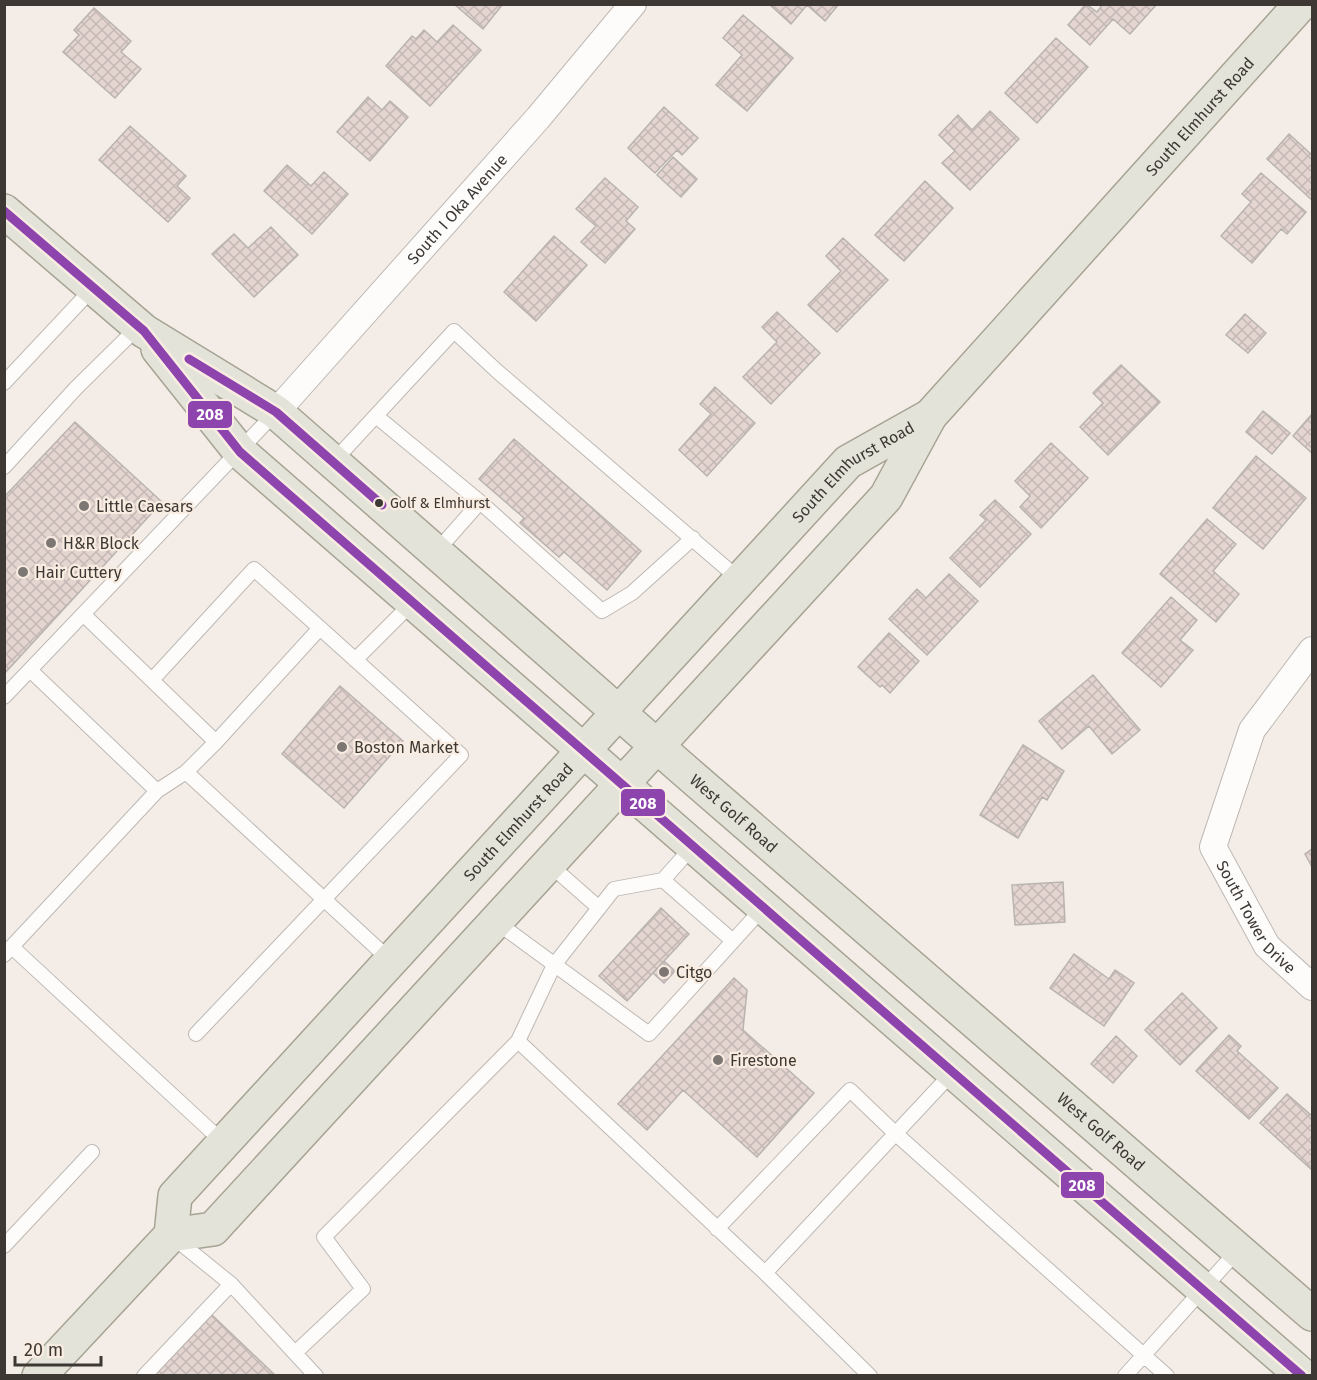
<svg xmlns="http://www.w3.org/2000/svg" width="1317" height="1380" font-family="'Fira Sans',sans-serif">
  <defs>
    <pattern id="building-cross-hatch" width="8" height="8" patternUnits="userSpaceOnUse" patternTransform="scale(1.5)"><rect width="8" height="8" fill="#e4d5d1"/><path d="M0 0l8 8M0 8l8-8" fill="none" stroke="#c4b8b4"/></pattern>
  </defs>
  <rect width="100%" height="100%" fill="#f4ede7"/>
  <path fill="url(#building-cross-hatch)" stroke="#b9b3b0" stroke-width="1.5" d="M 454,4 L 503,4 L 483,29 Z
    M 769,4 L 839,4 L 825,21 L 807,5 L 791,24 Z
    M 1086,4 L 1097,12 L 1103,4 L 1157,4 L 1130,34 L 1113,19 L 1090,45 L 1068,25 Z
    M 94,8 L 131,41 L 121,52 L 141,69 L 115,98 L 63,52 L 79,35 L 74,30 Z
    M 743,15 L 793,58 L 747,111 L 716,85 L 742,55 L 723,38 Z
    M 453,25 L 481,50 L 430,106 L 386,66 L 412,36 L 416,39 L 424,30 L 437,42 Z
    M 1056,38 L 1088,67 L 1037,123 L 1005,93 Z
    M 368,97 L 382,110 L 390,101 L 408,117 L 370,161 L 337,132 Z
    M 664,107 L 698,138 L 682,155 L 677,150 L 655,173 L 628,148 Z
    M 990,111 L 1019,139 L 970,190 L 942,163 L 955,151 L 939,135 L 958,115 L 972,130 Z
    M 130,126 L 186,176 L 177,186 L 190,198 L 168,222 L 99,160 Z
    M 1289,134 L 1312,155 L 1312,200 L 1267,159 Z
    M 673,157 L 697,179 L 681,197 L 657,175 Z
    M 287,165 L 311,186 L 324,172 L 348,194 L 312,234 L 264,191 Z
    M 1261,173 L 1306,212 L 1287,234 L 1281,229 L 1252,263 L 1221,236 L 1251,202 L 1242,194 Z
    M 605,178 L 638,207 L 626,221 L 635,229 L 605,263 L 581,242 L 596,226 L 576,209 Z
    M 925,181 L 953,208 L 904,261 L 875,235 Z
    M 271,227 L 298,255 L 254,297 L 212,254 L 234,234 L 248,248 Z
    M 554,236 L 587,265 L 536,321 L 504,292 Z
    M 843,238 L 888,280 L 837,332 L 808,305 L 841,271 L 826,256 Z
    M 777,312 L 820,353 L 771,404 L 743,377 L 777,342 L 762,327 Z
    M 1245,314 L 1266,333 L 1248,353 L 1226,335 Z
    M 1121,365 L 1160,402 L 1108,455 L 1080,427 L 1103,403 L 1093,393 Z
    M 715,387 L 755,423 L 707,476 L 679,450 L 711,414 L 700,404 Z
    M 1263,411 L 1290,433 L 1272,454 L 1246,432 Z
    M 1312,414 L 1312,453 L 1293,436 Z
    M 75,422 L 162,502 L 4,674 L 4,497 Z
    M 514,439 L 641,551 L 607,590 L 564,552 L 559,557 L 520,523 L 524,518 L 479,479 Z
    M 1051,443 L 1088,478 L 1041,528 L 1020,507 L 1030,496 L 1015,481 Z
    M 1256,456 L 1306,498 L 1263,549 L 1213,508 Z
    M 995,500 L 1031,534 L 980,587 L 950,558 L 986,520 L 980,515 Z
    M 1207,519 L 1236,544 L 1213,571 L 1239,594 L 1216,622 L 1160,574 Z
    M 949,574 L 978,601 L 927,655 L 889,619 L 917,589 L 926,598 Z
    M 1171,597 L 1197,620 L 1180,640 L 1193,650 L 1161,687 L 1122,653 Z
    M 889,633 L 919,661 L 890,693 L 882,685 L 880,687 L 858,667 Z
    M 1093,675 L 1140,730 L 1112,754 L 1089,726 L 1062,749 L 1039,721 Z
    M 340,686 L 403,741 L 344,808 L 282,754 Z
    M 1023,745 L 1064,771 L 1047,800 L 1042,797 L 1018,838 L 980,815 Z
    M 1312,849 L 1312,867 L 1305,854 Z
    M 1063,882 L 1065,922 L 1015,925 L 1012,885 Z
    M 661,908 L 689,934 L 627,1001 L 599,976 Z
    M 1074,954 L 1109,979 L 1115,970 L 1134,983 L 1104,1026 L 1050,988 Z
    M 664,961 L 675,971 L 664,983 L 653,973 Z
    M 734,978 L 747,990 L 743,1030 L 814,1093 L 757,1157 L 683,1090 L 647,1130 L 618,1104 Z
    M 1182,993 L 1217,1028 L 1180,1065 L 1145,1030 Z
    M 1229,1035 L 1241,1046 L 1237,1051 L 1278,1088 L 1249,1119 L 1196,1071 Z
    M 1116,1036 L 1137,1056 L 1113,1083 L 1091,1064 Z
    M 1287,1094 L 1311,1115 L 1312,1113 L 1312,1170 L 1260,1123 Z
    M 212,1315 L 276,1376 L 154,1376 Z"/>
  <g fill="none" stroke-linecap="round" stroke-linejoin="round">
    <defs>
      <path id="service" d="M 4,383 L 93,288
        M 376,416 L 480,502 L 436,552
        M 333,462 L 454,331 L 498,372 L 740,580
        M 4,467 L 76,388 L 138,327
        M 480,502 L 602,611 L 632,593 L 693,538
        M 83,614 L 216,742
        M 355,660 L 413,602
        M 30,670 L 157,791
        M 4,697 L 276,412
        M 186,772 L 391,961
        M 694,845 L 663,880 L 733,941
        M 549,864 L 599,908
        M 495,921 L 649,1034 L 763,908
        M 12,947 L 224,1143
        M 4,955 L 157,791 L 186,772 L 216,742 L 320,628 L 254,569 L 152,680
        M 196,1034 L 461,755 L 320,628
        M 518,1041 L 554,965 L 614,889 L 663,880
        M 717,1229 L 850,1090 L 896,1134 L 1167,1376
        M 173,1237 L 231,1284 L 316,1376
        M 4,1246 L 92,1152
        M 765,1273 L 954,1071
        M 295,1353 L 363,1289 L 324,1237 L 518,1041 L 765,1273 L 870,1376
        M 144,1376 L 231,1284
        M 1125,1376 L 1238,1250"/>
      <g id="minor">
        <path id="s1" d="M 276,412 L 538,118 L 633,4"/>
        <path id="s2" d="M 1312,650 L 1252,730 L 1213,847 L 1267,946 L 1312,987"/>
      </g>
      <g id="primary">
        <path id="s3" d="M 4,211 L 144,331 L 276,412 L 683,769 L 1312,1314"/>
        <path d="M 158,349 L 240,452 L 1303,1376"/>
        <path id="s4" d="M 171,1235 L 213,1229 L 886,497 L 930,416 L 1301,4"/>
        <path id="s5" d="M 39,1376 L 171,1235 L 175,1196 L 848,462 L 930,416"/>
      </g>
    </defs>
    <use href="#service" stroke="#beb8b3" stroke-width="16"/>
    <use href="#minor" stroke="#beb8b3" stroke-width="28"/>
    <use href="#primary" stroke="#a6a393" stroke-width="36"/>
    <use href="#service" stroke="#fdfcfb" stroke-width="14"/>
    <use href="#minor" stroke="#fdfcfb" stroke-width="26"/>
    <use href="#primary" stroke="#e3e3d9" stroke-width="33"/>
    <defs>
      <path id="bus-1" d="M 4,211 L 144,331 L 240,452 L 1302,1376
        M 189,359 L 276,412 L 382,505"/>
    </defs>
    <use href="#bus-1" stroke="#f9ede2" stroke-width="14"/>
    <use href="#bus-1" stroke="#8e44ad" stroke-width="9"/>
  </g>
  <circle fill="#3d3834" stroke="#f9ede2" stroke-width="2" cx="379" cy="503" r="5"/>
  <g fill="#7d7773" stroke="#f9ede2" stroke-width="2">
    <circle cx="84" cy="506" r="6"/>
    <circle cx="51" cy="543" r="6"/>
    <circle cx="23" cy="572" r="6"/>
    <circle cx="342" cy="747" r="6"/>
    <circle cx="664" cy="972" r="6"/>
    <circle cx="718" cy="1060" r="6"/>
  </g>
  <g text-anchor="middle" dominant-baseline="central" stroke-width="4.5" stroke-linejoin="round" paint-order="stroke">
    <g font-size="14" fill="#3d3834" stroke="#f9ede2" text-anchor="start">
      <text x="390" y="503">Golf &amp; Elmhurst</text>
    </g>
    <g font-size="16" fill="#3d3834" stroke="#f9ede2">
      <text stroke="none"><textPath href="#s4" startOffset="1532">South Elmhurst Road</textPath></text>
      <text stroke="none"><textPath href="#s1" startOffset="272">South I Oka Avenue</textPath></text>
      <text stroke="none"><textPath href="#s5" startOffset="1226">South Elmhurst Road</textPath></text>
      <text stroke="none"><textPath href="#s3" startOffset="948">West Golf Road</textPath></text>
      <text stroke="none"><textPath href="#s5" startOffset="740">South Elmhurst Road</textPath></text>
      <text stroke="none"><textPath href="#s2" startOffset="306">South Tower Drive</textPath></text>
      <text stroke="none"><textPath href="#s3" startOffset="1434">West Golf Road</textPath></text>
    </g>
    <g font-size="16" fill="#3d3834" stroke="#f9ede2" text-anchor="start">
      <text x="96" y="506">Little Caesars</text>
      <text x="63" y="543">H&amp;R Block</text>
      <text x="35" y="572">Hair Cuttery</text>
      <text x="354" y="747">Boston Market</text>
      <text x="676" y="972">Citgo</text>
      <text x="730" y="1060">Firestone</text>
    </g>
  </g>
  <g stroke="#f9ede2" stroke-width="2">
    <rect x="187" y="400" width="46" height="29" rx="6" fill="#8e44ad"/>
    <rect x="620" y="788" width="46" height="29" rx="6" fill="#8e44ad"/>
    <rect x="1060" y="1171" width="45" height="28" rx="6" fill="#8e44ad"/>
  </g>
  <g font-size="16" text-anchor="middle" font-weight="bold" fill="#fff">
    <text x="210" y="420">208</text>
    <text x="643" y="809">208</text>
    <text x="1082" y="1191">208</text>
  </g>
  <rect width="1317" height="1380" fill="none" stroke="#3d3834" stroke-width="12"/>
  <path d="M15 1356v9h86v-9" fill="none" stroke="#3d3834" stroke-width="3"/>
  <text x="24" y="1356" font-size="18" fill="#3d3834" stroke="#f9ede2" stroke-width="4.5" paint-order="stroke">20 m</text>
</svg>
